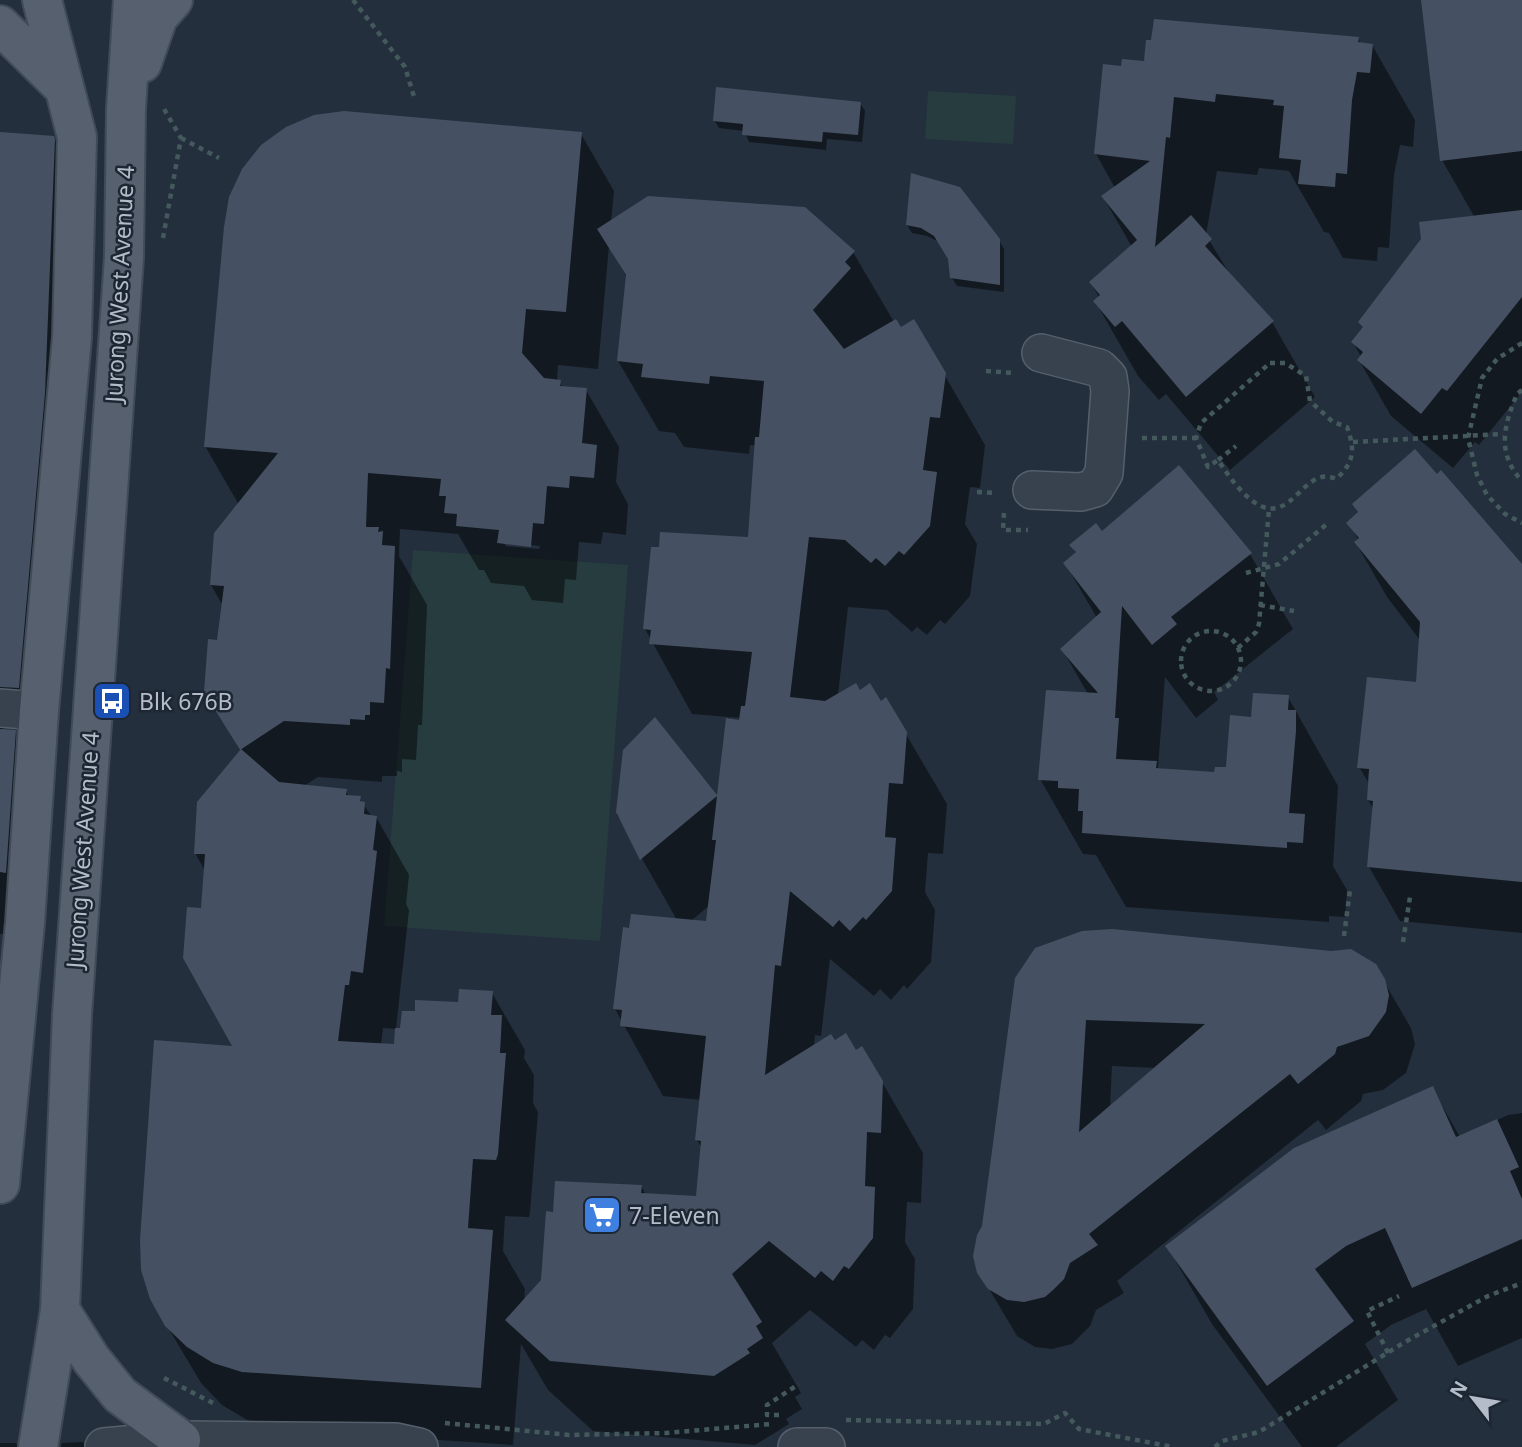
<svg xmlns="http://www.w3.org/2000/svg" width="1522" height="1447" font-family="'Noto Sans',sans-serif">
  <rect width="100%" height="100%" fill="#242f3e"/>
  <path fill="#263c3f" d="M 928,91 L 1016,96 L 1013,144 L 925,139 Z
    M 413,550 L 628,565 L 600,941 L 384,926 Z"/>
  <path fill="#0007" fill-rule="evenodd" d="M 1422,0 L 1522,0 L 1522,392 L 1479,445 L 1475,442 L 1453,468 L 1391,416 L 1359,360 L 1361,357 L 1353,342 L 1364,329 L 1360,322 L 1475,218 L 1442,160 Z
    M 1358,39 L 1361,44 L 1372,45 L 1415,120 L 1413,147 L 1400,145 L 1394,175 L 1389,248 L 1378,247 L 1377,261 L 1343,258 L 1329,233 L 1324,232 L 1289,171 L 1259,168 L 1257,175 L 1217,171 L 1206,235 L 1234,281 L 1272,322 L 1315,397 L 1230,470 L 1166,394 L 1159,400 L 1138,376 L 1095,301 L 1099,297 L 1091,283 L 1132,247 L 1103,197 L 1115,188 L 1096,154 L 1123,68 Z
    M 860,103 L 865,111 L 862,142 L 827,139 L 826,150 L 749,142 L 744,131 L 719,128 L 714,120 Z
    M 0,134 L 53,137 L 73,171 L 38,722 L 11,722 L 2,730 L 15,732 L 34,766 L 23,934 L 0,934 Z
    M 581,134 L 614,191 L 611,222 L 853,252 L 894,322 L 944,374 L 985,445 L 980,488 L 970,487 L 965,524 L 977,544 L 970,596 L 945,624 L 940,620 L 927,635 L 917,627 L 912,632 L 887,610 L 848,607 L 838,695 L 859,692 L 880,703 L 886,700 L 947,804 L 943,854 L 928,853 L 925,892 L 935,910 L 931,962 L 907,989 L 904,985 L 891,1000 L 880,989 L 874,996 L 830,959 L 821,1036 L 815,1035 L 814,1046 L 834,1042 L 856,1053 L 882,1082 L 923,1153 L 921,1203 L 907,1202 L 905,1242 L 915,1259 L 913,1309 L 890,1338 L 885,1335 L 874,1350 L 862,1340 L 856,1347 L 810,1310 L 772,1343 L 801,1393 L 795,1397 L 802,1409 L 786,1419 L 789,1424 L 755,1445 L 593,1431 L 548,1390 L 521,1344 L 513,1445 L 276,1429 L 247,1420 L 222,1405 L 201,1383 L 151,1299 L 235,1048 L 205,871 L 195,853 L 241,752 L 205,691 L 219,642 L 223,606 L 211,585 L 239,505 L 205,446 ZM 609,246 L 627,278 L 618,361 L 659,431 L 675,433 L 684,447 L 749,454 L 750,445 L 756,446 L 750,539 L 645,629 L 692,714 L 728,717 L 718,799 L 655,720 L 625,751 L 617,815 L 677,920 L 615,1009 L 663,1096 L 701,1100 L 697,1140 L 702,1148 L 697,1198 L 646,1195 L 641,1186 L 554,1214 L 543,1280 L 524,1301 L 525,1289 L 503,1251 L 505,1216 L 529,1217 L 530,1212 L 538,1112 L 533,1103 L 534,1075 L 524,1058 L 525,1050 L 492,993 L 460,1004 L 416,1013 L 402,1030 L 395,1045 L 381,1045 L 383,1028 L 396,1029 L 409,910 L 406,904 L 409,875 L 376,817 L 372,817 L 359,798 L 349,797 L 346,791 L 304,786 L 318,777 L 382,782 L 382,776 L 397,776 L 397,771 L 402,772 L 402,759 L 416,760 L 418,725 L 422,725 L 427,605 L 399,556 L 400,529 L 458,534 L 479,570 L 484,570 L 491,583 L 524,586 L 532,600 L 563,603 L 565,579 L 576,580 L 579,542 L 601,544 L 603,532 L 626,535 L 628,504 L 616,482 L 619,447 L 586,390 L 564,388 L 557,381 L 558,365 L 598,369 ZM 505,542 L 540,546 L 539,549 L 505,546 ZM 729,717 L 741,718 L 741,722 L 729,720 ZM 710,905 L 708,923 L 691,921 Z
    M 907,225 L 999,240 L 1004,249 L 1004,292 L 957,286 L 952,278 L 949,259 L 941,243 L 927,236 L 912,233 Z
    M 1354,505 L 1522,567 L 1522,933 L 1400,921 L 1369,867 L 1374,810 L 1368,800 L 1370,785 L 1359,767 L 1418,683 L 1420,640 L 1387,597 L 1356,543 L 1359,541 L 1349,523 L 1359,514 Z
    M 1102,533 L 1250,554 L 1293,629 L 1214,692 L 1218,700 L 1196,718 L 1165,677 L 1158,768 L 1216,774 L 1227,769 L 1253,719 L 1288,697 L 1338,786 L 1333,866 L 1347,890 L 1345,917 L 1329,916 L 1329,922 L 1126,907 L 1096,855 L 1083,854 L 1040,779 L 1088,694 L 1062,649 L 1097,618 L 1065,563 L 1076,554 L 1072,545 Z
    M 1375,966 L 1411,1028 L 1415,1044 L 1406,1073 L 1383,1090 L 1363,1094 L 1361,1101 L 1326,1130 L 1318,1120 L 1117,1281 L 1124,1293 L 1096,1310 L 1090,1326 L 1072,1344 L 1052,1349 L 1035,1347 L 1017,1336 L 979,1272 L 1017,979 ZM 1112,1066 L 1156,1068 L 1110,1108 Z
    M 1432,1088 L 1460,1137 L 1508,1115 L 1522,1113 L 1522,1338 L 1458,1366 L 1426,1309 L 1391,1325 L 1365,1344 L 1398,1400 L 1336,1447 L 1302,1447 L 1212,1324 L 1167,1246 Z
    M 83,1442 L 86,1447 L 61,1447 L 62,1443 Z
    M 0,1443 L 16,1443 L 18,1447 L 0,1447 Z"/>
  <path fill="#455162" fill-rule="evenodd" d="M 1421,0 L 1522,0 L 1522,151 L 1440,161 Z
    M 1154,19 L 1359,37 L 1358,42 L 1373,44 L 1370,73 L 1357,72 L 1352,100 L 1347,174 L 1336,173 L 1335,187 L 1298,184 L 1301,160 L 1279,158 L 1284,106 L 1273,105 L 1274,100 L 1216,94 L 1215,102 L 1174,97 L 1170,138 L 1166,137 L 1155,247 L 1191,215 L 1212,239 L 1205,246 L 1274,321 L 1186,397 L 1122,321 L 1115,327 L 1093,301 L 1100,295 L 1089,282 L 1137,240 L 1101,196 L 1150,161 L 1094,154 L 1103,64 L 1121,66 L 1122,59 L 1144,61 L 1146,40 L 1151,40 Z
    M 716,87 L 861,102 L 858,135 L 823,132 L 822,142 L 742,135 L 743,124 L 713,121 Z
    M 344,111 L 582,132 L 566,312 L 526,309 L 522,353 L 544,378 L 561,380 L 560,386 L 587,388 L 582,443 L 597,445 L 594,478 L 570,476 L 569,488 L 547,486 L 544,524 L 533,523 L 531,547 L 497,543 L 499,530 L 456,526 L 457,514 L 444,513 L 446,496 L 439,496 L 441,479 L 368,473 L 366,527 L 379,527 L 378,532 L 383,531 L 382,545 L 395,546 L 390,669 L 386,668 L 384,703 L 370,702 L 370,715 L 365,715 L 365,720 L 350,719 L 350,725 L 284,721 L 240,750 L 204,692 L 208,639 L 217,640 L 224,586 L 210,585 L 214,533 L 278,453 L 204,447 L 224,227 L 229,197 L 242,169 L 261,145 L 286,127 L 314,115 Z
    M 0,132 L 54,136 L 55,139 L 45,393 L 19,688 L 0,687 Z
    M 911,173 L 960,187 L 1000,239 L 1000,285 L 950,278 L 948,259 L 934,236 L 921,228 L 906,225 Z
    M 648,196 L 805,207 L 855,251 L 845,262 L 851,268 L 813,310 L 844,349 L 896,319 L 901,327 L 914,319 L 946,373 L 940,418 L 930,417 L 923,470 L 937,472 L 930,526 L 904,555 L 899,551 L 885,566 L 876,558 L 871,563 L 845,540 L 809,537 L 790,697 L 825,701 L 856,683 L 860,690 L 870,683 L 881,701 L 886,697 L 907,732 L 903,784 L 889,783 L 885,837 L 896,838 L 892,891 L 866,920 L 863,917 L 850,931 L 839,920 L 833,927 L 790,891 L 781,966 L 775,965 L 765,1075 L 831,1034 L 835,1040 L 846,1033 L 856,1050 L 862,1046 L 883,1081 L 881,1133 L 867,1132 L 865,1186 L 875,1187 L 873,1238 L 849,1269 L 844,1266 L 833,1281 L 821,1271 L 815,1278 L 769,1241 L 732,1274 L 762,1322 L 756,1326 L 763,1338 L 747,1349 L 750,1353 L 714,1376 L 550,1361 L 505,1320 L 541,1280 L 546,1211 L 553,1212 L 555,1181 L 642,1185 L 641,1193 L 696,1196 L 701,1141 L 695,1140 L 706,1036 L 620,1026 L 622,1010 L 613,1009 L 623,927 L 629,928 L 631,914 L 706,921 L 716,840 L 712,840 L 717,796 L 640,860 L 616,812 L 623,750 L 655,717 L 717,795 L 726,718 L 739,720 L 741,706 L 745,706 L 752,652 L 649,644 L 651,630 L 643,629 L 651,547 L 659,547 L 660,532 L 748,537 L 755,437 L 759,437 L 764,381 L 710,376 L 709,384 L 641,377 L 643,364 L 617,361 L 626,275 L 597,229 Z
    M 1522,210 L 1522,297 L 1447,391 L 1442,388 L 1421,414 L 1357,360 L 1363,352 L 1351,342 L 1363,327 L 1358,322 L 1421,239 L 1419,222 Z
    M 1415,449 L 1437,474 L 1441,470 L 1522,564 L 1522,882 L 1367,867 L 1373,801 L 1367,800 L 1369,769 L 1357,768 L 1367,677 L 1416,682 L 1420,622 L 1354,542 L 1359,538 L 1346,523 L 1358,512 L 1352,504 Z
    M 1179,465 L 1252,553 L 1171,617 L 1177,624 L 1152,645 L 1122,606 L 1115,718 L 1119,718 L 1116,759 L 1157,761 L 1156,768 L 1214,772 L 1215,767 L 1226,767 L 1230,715 L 1251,717 L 1253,693 L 1289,695 L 1288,710 L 1296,710 L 1296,731 L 1289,813 L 1305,814 L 1303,843 L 1287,842 L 1287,848 L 1082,833 L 1083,811 L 1078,811 L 1079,789 L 1058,788 L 1058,781 L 1038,780 L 1046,690 L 1098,693 L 1060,649 L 1101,612 L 1063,563 L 1076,552 L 1069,545 L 1096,523 L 1102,531 Z
    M 0,729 L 16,730 L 6,873 L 0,872 Z
    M 241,749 L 279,782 L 347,789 L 346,795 L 361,796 L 360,801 L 365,802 L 364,814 L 377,816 L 373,850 L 377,851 L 363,973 L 351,971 L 349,985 L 345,985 L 338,1041 L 394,1044 L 395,1028 L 400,1028 L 402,1011 L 415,1011 L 415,1000 L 458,1002 L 459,989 L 493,991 L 491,1015 L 502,1015 L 500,1053 L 506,1053 L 498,1154 L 496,1160 L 473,1159 L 468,1228 L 493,1230 L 481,1388 L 242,1372 L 213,1363 L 187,1347 L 165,1326 L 150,1299 L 141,1270 L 140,1240 L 154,1040 L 232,1046 L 183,958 L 187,907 L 201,908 L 205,854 L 194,854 L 197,802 Z
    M 1112,929 L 1331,951 L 1351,949 L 1376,964 L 1385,979 L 1389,995 L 1386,1012 L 1369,1036 L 1337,1047 L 1335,1054 L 1298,1084 L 1290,1074 L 1089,1234 L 1098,1245 L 1070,1263 L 1064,1279 L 1053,1290 L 1045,1297 L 1024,1302 L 1007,1300 L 988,1289 L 977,1273 L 973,1256 L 977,1235 L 982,1226 L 1015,978 L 1035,948 L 1082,931 ZM 1086,1020 L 1205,1024 L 1079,1132 Z
    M 1433,1086 L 1456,1137 L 1497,1119 L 1519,1167 L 1510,1171 L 1522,1199 L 1522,1239 L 1412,1288 L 1385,1228 L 1346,1246 L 1315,1269 L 1354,1321 L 1267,1386 L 1165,1246 L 1294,1148 Z"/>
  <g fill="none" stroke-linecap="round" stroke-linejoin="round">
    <defs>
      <path id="minor" d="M 1032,490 L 1081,492 L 1095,488 L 1104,473 L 1110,391 L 1108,377 L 1099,368 L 1041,353
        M 0,708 L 39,711
        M 104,1447 L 181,1440 L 396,1442 L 419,1447
        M 797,1447 L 826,1447"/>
      <path id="major" d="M 0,25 L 62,86
        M 142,63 L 158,17 L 173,0
        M 0,1184 L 25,923 L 39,711 L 72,337 L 77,137 L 42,0
        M 60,1310 L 91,1359 L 120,1395 L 181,1440
        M 38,1447 L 60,1310 L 72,1015 L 124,257 L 126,109 L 133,0"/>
    </defs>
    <use href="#minor" stroke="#565f6c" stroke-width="40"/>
    <use href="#major" stroke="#414a57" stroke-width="42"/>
    <path stroke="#44595c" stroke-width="4.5" stroke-dasharray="5 5" stroke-linecap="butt" d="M 353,0 L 405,67 L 415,100
      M 181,138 L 219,158
      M 163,238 L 181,138 L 164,109
      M 1522,343 L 1497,359 L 1482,378 L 1468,438 L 1477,475 L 1487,495 L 1505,514 L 1522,523
      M 1270,363 L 1285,363 L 1306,376 L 1310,401 L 1333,422 L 1347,427 C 1355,449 1355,462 1336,479 C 1295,459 1288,568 1218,460 L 1208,467 L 1196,438 L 1201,423 Z
      M 986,371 L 1013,373
      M 1522,390 L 1517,394 C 1504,425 1496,453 1522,481
      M 1142,438 L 1196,438
      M 1353,442 L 1503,434
      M 1218,460 L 1236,446
      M 977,492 L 997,493
      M 1004,513 L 1003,530 L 1028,530
      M 1246,573 L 1279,564 L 1327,524
      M 1260,605 L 1294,611
      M1181 661a30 30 0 1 1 60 0a30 30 0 1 1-60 0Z
      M 1238,648 L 1256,632 L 1259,624 L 1269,509
      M 1344,936 L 1350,890
      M 1403,942 L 1410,897
      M 1388,1353 L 1367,1311 L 1399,1296
      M 164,1378 L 215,1404
      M 779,1415 L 767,1415 L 767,1405 L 799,1384
      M 846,1420 L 1044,1424 L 1065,1413 L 1079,1429 L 1173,1447
      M 445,1423 L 569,1435 L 666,1433 L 771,1424
      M 1215,1447 L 1222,1441 L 1259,1432 L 1405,1342 L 1488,1296 L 1522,1283"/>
    <use href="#minor" stroke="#38414e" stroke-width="37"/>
    <use href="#major" stroke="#56606e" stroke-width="38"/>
  </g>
  <defs>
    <symbol id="bus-square" viewBox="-11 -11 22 22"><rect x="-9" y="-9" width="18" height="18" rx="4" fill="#1a4fb4" stroke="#1d2633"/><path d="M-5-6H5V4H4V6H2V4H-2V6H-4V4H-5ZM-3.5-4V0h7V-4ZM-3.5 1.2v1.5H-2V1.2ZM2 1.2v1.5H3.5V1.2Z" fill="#fff"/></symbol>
    <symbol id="supermarket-square" viewBox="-11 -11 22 22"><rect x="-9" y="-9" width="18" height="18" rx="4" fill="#3f7fe0" stroke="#1d2633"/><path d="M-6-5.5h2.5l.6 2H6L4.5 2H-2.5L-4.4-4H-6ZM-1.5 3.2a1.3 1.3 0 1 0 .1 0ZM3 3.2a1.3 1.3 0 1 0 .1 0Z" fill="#fff"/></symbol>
  </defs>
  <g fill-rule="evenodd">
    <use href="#bus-square" x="90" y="679" width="44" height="44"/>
    <use href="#supermarket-square" x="580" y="1193" width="44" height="44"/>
  </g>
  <g text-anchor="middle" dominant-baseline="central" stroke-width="5" stroke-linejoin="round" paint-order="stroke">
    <g font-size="23" fill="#b4bcc9" stroke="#1d2633">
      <text transform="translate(119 284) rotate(-87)">Jurong West Avenue 4</text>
      <text transform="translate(82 850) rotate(-86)">Jurong West Avenue 4</text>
    </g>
    <g font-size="23" fill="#b4bcc9" stroke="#1d2633" text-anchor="start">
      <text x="139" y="701">Blk 676B</text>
      <text x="629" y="1215">7-Eleven</text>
    </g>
  </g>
  <g transform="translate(1473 1398) rotate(301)" stroke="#1d2633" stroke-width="5" paint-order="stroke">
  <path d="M0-5L12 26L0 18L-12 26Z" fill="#b4bcc9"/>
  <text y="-10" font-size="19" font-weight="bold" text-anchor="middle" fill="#b4bcc9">N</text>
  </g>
</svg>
